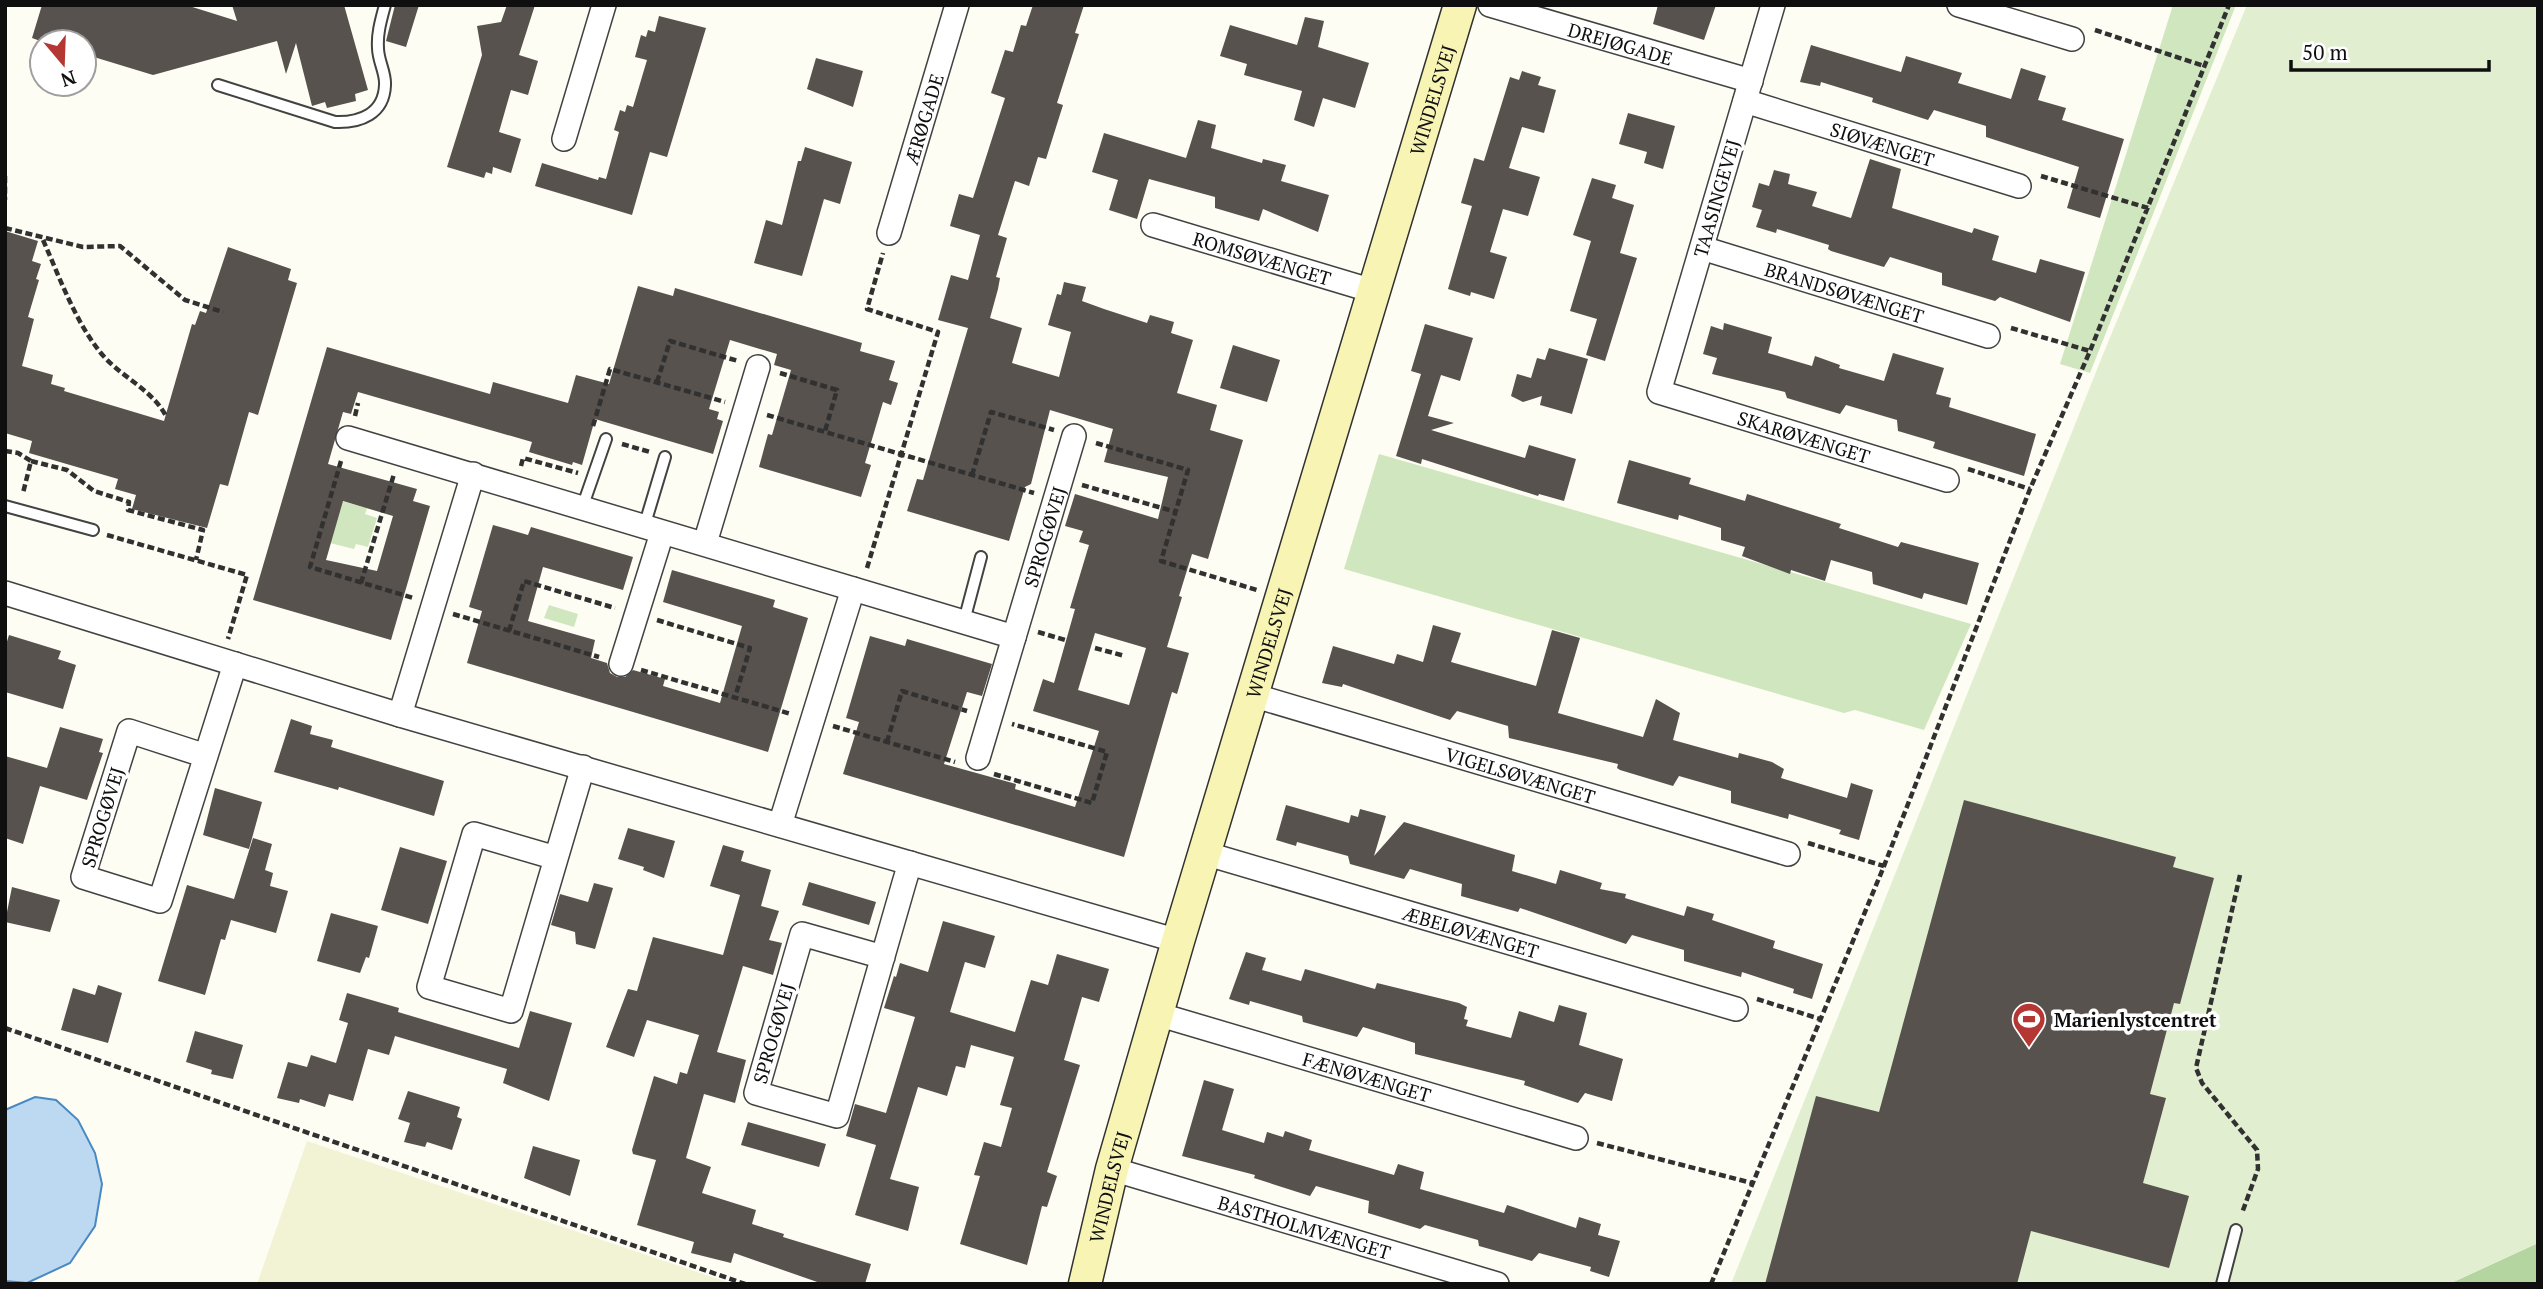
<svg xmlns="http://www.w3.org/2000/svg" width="2543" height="1289" font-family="'PT Serif',serif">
  <rect width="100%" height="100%" fill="#fefdf3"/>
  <path fill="#f2f2d5" d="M 307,1141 L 733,1284 L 257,1284 Z"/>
  <path fill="#d0e6bf" d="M 2173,5 L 2236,5 L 2090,373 L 2060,364 Z
    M 1379,454 L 1971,624 L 1924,730 L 1855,710 L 1844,713 L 1344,569 Z
    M 341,501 L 367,508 L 365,514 L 377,518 L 368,547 L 356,544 L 354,549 L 330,543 Z
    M 549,605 L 578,614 L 574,627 L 544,618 Z"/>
  <path fill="#b4d59f" d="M 2538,1243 L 2538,1284 L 2449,1284 Z"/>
  <path fill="#e1eed0" d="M 2247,5 L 2538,5 L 2538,1243 L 2449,1284 L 1731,1284 L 2102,357 Z"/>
  <path fill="#bcd9f1" stroke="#4989c2" stroke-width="2" d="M 35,1097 L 56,1100 L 78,1120 L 95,1153 L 102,1184 L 95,1226 L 70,1263 L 27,1283 L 5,1281 L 5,1110 Z"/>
  <path fill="#57524d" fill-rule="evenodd" d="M 42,5 L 186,5 L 237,21 L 232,5 L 344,5 L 368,90 L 355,94 L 356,101 L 327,108 L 325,102 L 312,106 L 296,43 L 286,74 L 277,41 L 153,75 L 84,54 L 84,42 L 43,42 L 32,38 Z
    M 395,5 L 419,5 L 406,47 L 386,41 Z
    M 507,5 L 535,5 L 519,55 L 538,61 L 528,95 L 511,90 L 499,132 L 521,139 L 511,173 L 493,167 L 492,174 L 486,172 L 484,178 L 447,167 L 482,55 L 477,26 L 501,22 Z
    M 1033,5 L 1084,5 L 1075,33 L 1079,34 L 1057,103 L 1063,105 L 1046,159 L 1038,157 L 1029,186 L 1015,181 L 998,235 L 1007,238 L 996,277 L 1000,278 L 998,289 L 990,318 L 1022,328 L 1012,363 L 1059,377 L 1071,332 L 1048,325 L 1057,294 L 1061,295 L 1064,282 L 1086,287 L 1082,301 L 1104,309 L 1147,323 L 1150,315 L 1174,322 L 1171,333 L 1193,340 L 1177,393 L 1217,405 L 1210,430 L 1243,440 L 1208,559 L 1192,554 L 1179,596 L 1182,597 L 1167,647 L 1189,653 L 1177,694 L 1172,692 L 1124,857 L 843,774 L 859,722 L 846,718 L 870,636 L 905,646 L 907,639 L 992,664 L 982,696 L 967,692 L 944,764 L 1016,784 L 1015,789 L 1075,807 L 1099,731 L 1033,711 L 1043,679 L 1054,683 L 1075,609 L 1070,608 L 1089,545 L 1079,542 L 1083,531 L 1065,526 L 1075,494 L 1158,519 L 1168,477 L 1104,462 L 1113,429 L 1050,410 L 1031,484 L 1025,487 L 1009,541 L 907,511 L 917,479 L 923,480 L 968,328 L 938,320 L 951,275 L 968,280 L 980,235 L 950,226 L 959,194 L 973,198 L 1005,98 L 991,93 L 1005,50 L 1013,52 L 1021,25 L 1026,26 ZM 1095,633 L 1146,648 L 1129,705 L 1078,690 Z
    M 1658,5 L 1716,5 L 1704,40 L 1653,24 Z
    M 659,16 L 706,28 L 667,157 L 650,152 L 632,215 L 535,186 L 542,163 L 598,180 L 599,177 L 606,179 L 619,132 L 614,130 L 620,110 L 625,112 L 627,105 L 633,107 L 647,60 L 635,57 L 641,35 L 646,37 L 648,30 L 655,32 Z
    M 1305,17 L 1324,21 L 1318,47 L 1369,63 L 1355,108 L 1323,98 L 1314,127 L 1294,120 L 1302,91 L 1244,75 L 1247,64 L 1220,56 L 1230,25 L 1297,45 Z
    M 1811,45 L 1901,72 L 1906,56 L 1962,73 L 1958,83 L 2011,99 L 2021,68 L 2046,76 L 2038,100 L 2066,108 L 2062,120 L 2124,139 L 2100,218 L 2067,208 L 2079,167 L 1986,137 L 1986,126 L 1934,110 L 1928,120 L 1875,103 L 1872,102 L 1873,98 L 1821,82 L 1820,86 L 1800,82 Z
    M 816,58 L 863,71 L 853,107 L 807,89 Z
    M 1522,71 L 1541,77 L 1538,85 L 1556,90 L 1544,133 L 1522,127 L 1509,168 L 1540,177 L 1528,216 L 1503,209 L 1490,252 L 1507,257 L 1494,299 L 1471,292 L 1470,296 L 1448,289 L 1472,206 L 1461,203 L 1474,158 L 1484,161 L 1510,77 L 1519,80 Z
    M 1628,113 L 1675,126 L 1663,169 L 1644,163 L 1647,152 L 1619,144 Z
    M 1198,120 L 1216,125 L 1211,148 L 1262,163 L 1263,159 L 1286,165 L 1281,181 L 1329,195 L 1318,232 L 1263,209 L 1259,221 L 1215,208 L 1215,197 L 1149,179 L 1137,219 L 1109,210 L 1118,180 L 1092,172 L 1104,133 L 1186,158 Z
    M 805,147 L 852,162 L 840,204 L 824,199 L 802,276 L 754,263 L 766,220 L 782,225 L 798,161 L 801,161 Z
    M 1870,159 L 1901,169 L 1892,208 L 1972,233 L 1974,228 L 1999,236 L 1992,260 L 2036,273 L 2040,259 L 2085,272 L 2070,322 L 2000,297 L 1995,301 L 1942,285 L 1942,273 L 1890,257 L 1884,267 L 1831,251 L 1828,249 L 1829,245 L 1777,229 L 1776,233 L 1756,227 L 1762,210 L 1752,207 L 1759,183 L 1769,186 L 1774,170 L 1790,174 L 1788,184 L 1817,192 L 1812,206 L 1851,218 Z
    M 1592,178 L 1616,185 L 1612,198 L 1634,205 L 1620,253 L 1637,258 L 1605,361 L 1586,355 L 1597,319 L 1570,311 L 1591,241 L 1573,235 Z
    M 5,231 L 38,241 L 32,261 L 41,264 L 36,279 L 39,280 L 28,317 L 34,319 L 22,366 L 53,375 L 51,384 L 65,388 L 64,391 L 164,421 L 192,324 L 195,325 L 200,311 L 206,313 L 228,247 L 291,269 L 288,280 L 297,283 L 258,415 L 249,412 L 228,486 L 220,484 L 207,528 L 132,509 L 136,495 L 115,489 L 118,479 L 29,453 L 32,441 L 5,433 Z
    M 638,286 L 673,296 L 675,288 L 801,325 L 862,343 L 860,351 L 895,361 L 889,380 L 898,383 L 891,405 L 883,402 L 865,463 L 871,465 L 861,497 L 759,467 L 768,434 L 772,435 L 791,370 L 774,365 L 777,354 L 730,340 L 709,409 L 719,412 L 717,419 L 723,421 L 713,454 L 595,419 L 582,465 L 573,462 L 572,465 L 529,452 L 532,442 L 358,392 L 351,414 L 343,412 L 328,464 L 417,489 L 413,501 L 430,506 L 391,640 L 253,600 L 327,347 L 490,394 L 493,382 L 568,403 L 576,375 L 609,384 ZM 343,501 L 393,516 L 377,571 L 326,560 Z
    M 1724,323 L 1772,337 L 1768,353 L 1812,366 L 1815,356 L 1840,365 L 1839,368 L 1884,381 L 1893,353 L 1944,368 L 1936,394 L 1951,398 L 1949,407 L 2036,434 L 2024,476 L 1933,448 L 1935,442 L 1898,431 L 1897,420 L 1846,405 L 1840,414 L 1787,398 L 1785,392 L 1712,374 L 1717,358 L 1703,354 L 1711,326 L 1723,330 Z
    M 1425,324 L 1473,338 L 1460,381 L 1441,375 L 1428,416 L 1454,423 L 1431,430 L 1525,458 L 1529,445 L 1576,459 L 1564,501 L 1539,494 L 1538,496 L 1422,459 L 1421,464 L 1396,456 L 1421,374 L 1411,371 Z
    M 1233,345 L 1280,360 L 1267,402 L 1220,388 Z
    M 1549,348 L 1588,359 L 1572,414 L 1540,405 L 1542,396 L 1523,402 L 1511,396 L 1517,374 L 1531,378 L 1537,358 L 1545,360 Z
    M 1629,460 L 1691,478 L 1689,484 L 1745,501 L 1747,494 L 1841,524 L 1839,528 L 1898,547 L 1901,542 L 1979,563 L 1967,605 L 1924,593 L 1922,599 L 1873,584 L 1872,572 L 1831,560 L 1825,581 L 1791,570 L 1790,574 L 1742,556 L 1745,547 L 1721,540 L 1721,528 L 1679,515 L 1678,520 L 1617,503 Z
    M 493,525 L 528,535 L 531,527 L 633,557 L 623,590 L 543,567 L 528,621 L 595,640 L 591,658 L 607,663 L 610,673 L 617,677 L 625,677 L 633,670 L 665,679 L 663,686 L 720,703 L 742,626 L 663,602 L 672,570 L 775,600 L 773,607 L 808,618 L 768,752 L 467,663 L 482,611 L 469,607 Z
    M 1433,625 L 1461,633 L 1451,662 L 1536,686 L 1552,630 L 1580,638 L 1558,713 L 1643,737 L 1656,699 L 1680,713 L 1673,740 L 1738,758 L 1739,753 L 1772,762 L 1784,769 L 1781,778 L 1847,798 L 1851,783 L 1873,790 L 1859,840 L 1839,834 L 1841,830 L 1789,814 L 1788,819 L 1731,803 L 1731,791 L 1679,776 L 1673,786 L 1620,770 L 1617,768 L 1618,764 L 1509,738 L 1508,726 L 1457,711 L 1450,720 L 1343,684 L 1342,687 L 1322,683 L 1333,646 L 1394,664 L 1397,654 L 1423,662 Z
    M 9,635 L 61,651 L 58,659 L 76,665 L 63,709 L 5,692 L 5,648 Z
    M 291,719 L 312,726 L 310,734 L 333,740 L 331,747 L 444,781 L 434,816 L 339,787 L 338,790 L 274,772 Z
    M 60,727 L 103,739 L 99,752 L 103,753 L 87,800 L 40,786 L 23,844 L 5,838 L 5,756 L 47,768 Z
    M 215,788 L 262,802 L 249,849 L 203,835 Z
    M 1964,800 L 2176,857 L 2173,867 L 2214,878 L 2180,1004 L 2174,1003 L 2150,1094 L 2166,1098 L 2143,1183 L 2189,1196 L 2169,1268 L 2031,1231 L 2017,1284 L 1765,1284 L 1816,1096 L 1879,1112 Z
    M 1286,805 L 1349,823 L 1351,815 L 1358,817 L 1360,809 L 1386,816 L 1374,856 L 1404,822 L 1515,855 L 1512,871 L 1556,884 L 1560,870 L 1602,883 L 1600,889 L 1626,894 L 1625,898 L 1684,916 L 1687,906 L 1714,914 L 1712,920 L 1775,941 L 1773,948 L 1823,964 L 1812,999 L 1793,993 L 1794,989 L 1742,972 L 1741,977 L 1684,961 L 1684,950 L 1632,935 L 1626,944 L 1520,908 L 1518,912 L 1461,896 L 1462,884 L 1410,869 L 1404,879 L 1350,864 L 1348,856 L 1297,842 L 1296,846 L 1276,840 Z
    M 628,828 L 675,841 L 664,878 L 643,870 L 644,867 L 618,859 Z
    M 253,838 L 272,844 L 265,870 L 273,873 L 270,886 L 288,891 L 276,933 L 231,920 L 225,940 L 221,939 L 205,995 L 158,981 L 187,885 L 234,899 Z
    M 723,845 L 744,851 L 741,861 L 771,870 L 761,906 L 779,911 L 769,940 L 782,943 L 773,975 L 743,966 L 717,1052 L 746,1060 L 735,1103 L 704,1094 L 686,1158 L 711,1167 L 702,1193 L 756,1210 L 752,1224 L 784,1234 L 783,1237 L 871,1264 L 865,1284 L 823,1284 L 734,1253 L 731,1263 L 691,1253 L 694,1242 L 637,1225 L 656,1160 L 633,1154 L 632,1150 L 654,1076 L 677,1084 L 680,1072 L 687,1074 L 699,1035 L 647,1020 L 634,1057 L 606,1047 L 628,989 L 637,991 L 653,937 L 723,955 L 740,895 L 710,886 Z
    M 400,847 L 447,861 L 428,924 L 381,910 Z
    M 809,882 L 876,902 L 869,925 L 802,905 Z
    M 594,883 L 613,888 L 595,949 L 576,944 L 575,932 L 551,925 L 560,894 L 588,902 Z
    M 12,887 L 60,900 L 50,932 L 5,922 Z
    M 331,913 L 378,926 L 369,958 L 366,957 L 360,973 L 317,961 Z
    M 943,921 L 995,936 L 985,968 L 965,962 L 950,1012 L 1015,1032 L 1031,980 L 1048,985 L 1057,954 L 1109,969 L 1099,1002 L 1082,997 L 1064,1060 L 1080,1065 L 1047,1172 L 1057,1176 L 1047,1207 L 1042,1206 L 1027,1265 L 960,1244 L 980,1176 L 974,1175 L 984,1142 L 1001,1147 L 1012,1108 L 1000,1105 L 1014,1057 L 971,1045 L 965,1068 L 956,1066 L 947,1096 L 918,1087 L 890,1179 L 919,1187 L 908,1231 L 855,1215 L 876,1145 L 846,1136 L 855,1104 L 886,1113 L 915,1017 L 884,1008 L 894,976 L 896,977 L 900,963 L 928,972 Z
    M 1246,952 L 1266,958 L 1262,970 L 1301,981 L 1305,969 L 1375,989 L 1377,983 L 1459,1003 L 1467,1007 L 1464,1019 L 1468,1020 L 1466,1026 L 1511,1038 L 1519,1011 L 1554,1022 L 1559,1005 L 1587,1013 L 1579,1045 L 1623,1059 L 1612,1101 L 1585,1093 L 1578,1103 L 1524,1085 L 1525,1081 L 1415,1054 L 1415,1043 L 1363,1027 L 1357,1037 L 1303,1022 L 1302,1016 L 1250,1001 L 1249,1005 L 1229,999 Z
    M 98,985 L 122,993 L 108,1043 L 61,1030 L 73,988 L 95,995 Z
    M 347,993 L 399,1008 L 398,1012 L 519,1048 L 530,1011 L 572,1023 L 549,1101 L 503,1083 L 507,1069 L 395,1036 L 389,1055 L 368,1049 L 353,1101 L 329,1094 L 325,1107 L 300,1099 L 299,1103 L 277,1098 L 288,1062 L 307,1067 L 311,1055 L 336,1063 L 348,1023 L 339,1020 Z
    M 195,1031 L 243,1045 L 233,1079 L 211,1074 L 212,1070 L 186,1062 Z
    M 1204,1080 L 1234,1089 L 1222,1130 L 1264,1143 L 1267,1132 L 1283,1137 L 1285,1131 L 1312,1140 L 1309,1150 L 1394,1175 L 1398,1164 L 1424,1172 L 1420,1189 L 1504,1213 L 1507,1205 L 1576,1228 L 1579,1217 L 1601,1224 L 1598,1235 L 1620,1241 L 1609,1277 L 1590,1271 L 1591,1267 L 1539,1253 L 1532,1261 L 1479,1246 L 1478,1240 L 1425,1225 L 1420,1229 L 1368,1213 L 1369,1201 L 1316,1186 L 1310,1196 L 1254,1178 L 1255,1175 L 1182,1156 Z
    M 408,1091 L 460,1107 L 457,1117 L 462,1119 L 452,1150 L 427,1142 L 425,1147 L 404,1142 L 410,1123 L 398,1119 Z
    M 748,1122 L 826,1144 L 819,1167 L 741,1145 Z
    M 533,1146 L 580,1160 L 570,1196 L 524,1178 Z"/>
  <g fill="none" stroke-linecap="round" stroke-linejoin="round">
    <defs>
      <path id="lane" d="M 218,85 L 335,122 C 360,123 384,114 385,85 C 386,73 378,61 378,48 C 377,33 381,20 385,5
        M 5,506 L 93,530
        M 582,508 L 606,439
        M 644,527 L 665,457
        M 964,621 L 981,557
        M 2222,1284 L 2236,1230"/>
      <g id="street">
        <path id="s1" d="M 1490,5 L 1751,81"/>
        <path id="s2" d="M 1773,5 L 1659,392 L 1947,480"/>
        <path d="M 1959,5 L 2072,39"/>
        <path id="s3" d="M 1745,101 L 2019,186"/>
        <path d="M 564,139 L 604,5"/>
        <path id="s4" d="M 1153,225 L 1373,291"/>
        <path id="s5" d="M 889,233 L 957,5"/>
        <path id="s6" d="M 1702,248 L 1988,336"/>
        <path d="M 348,438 L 1014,637"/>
        <path d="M 705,543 L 758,367"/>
        <path d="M 5,593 L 400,715 L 1178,941"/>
        <path d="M 621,664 L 662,533"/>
        <path id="s7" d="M 1252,695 L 1788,854"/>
        <path d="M 400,715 L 473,474"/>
        <path d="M 206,756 L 129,731 L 83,877 L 160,901 L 235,664"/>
        <path id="s8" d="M 978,758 L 1074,436"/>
        <path d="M 780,825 L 853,589"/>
        <path id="s9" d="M 1204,853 L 1736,1009"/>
        <path d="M 556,858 L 474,834 L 429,987 L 511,1011 L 583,767"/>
        <path d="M 883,957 L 802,934 L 756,1093 L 837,1116 L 904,883 L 910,863"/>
        <path id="s10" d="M 1157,1014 L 1576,1138"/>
        <path id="s11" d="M 1112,1169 L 1497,1284"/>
      </g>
      <g id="secondary">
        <path id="s12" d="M 1085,1284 L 1112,1169 L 1178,941 L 1460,5"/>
      </g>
    </defs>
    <use href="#lane" stroke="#424242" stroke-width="14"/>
    <use href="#street" stroke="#424242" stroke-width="26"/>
    <use href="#secondary" stroke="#313131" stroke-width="35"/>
    <path stroke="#313131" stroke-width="4.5" stroke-dasharray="7 3.5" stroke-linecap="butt" d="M 2095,30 L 2204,66
      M 5,176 L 5,200
      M 2041,176 L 2148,208
      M 5,228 L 83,247 L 120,246 L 185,300 L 223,312
      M 43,240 C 60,278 74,319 100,352 C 120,377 151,388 166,416
      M 2011,328 L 2090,351
      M 780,373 L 837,390 L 825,431
      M 657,382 L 670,341 L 738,361
      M 767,415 L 1034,493
      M 355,416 L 358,403
      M 593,426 L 610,369 L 725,402
      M 1096,443 L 1188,470 L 1161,561 L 1257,590
      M 622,444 L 650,452
      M 5,451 L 18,453 L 31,461 L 23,493
      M 31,461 L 67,470 L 94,491 L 129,502 L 128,510 L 203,530 L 196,560
      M 341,461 L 310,567 L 413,598
      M 521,466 L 523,458 L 578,473
      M 1968,469 L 2030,489
      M 972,475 L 991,412 L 1054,430
      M 1082,485 L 1176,512
      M 107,535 L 247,575 L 228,639
      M 867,568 L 938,332 L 867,309 L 883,253
      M 361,583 L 394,474
      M 453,614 L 599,657
      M 657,620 L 750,648 L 735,697
      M 509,631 L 524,581 L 615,608
      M 1038,632 L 1065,640
      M 1095,648 L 1125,656
      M 641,670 L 791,714
      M 833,726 L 955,762
      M 887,742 L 902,691 L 967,711
      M 994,774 L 1092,803 L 1107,752 L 1012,724
      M 1808,843 L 1884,866
      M 2240,875 L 2196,1068 L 2202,1083 L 2257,1150 L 2258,1169 L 2242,1213
      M 1757,999 L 1820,1019
      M 5,1028 L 745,1284
      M 1597,1143 L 1752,1183
      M 1711,1284 L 1884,866 L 2030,489 L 2090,351 L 2229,5"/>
    <use href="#lane" stroke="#fff" stroke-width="10"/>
    <use href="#street" stroke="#fff" stroke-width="23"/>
    <use href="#secondary" stroke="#f8f5b4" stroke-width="32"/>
  </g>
  <defs>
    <symbol id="stadium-pin" viewBox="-11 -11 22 30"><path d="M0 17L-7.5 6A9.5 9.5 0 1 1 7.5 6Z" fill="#b43733" stroke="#fff"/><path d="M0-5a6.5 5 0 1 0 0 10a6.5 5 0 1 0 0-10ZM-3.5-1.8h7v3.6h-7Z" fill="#fff"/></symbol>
  </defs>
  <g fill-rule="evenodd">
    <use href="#stadium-pin" x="2010" y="1000" width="38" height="52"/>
  </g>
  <g text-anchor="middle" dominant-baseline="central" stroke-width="7" stroke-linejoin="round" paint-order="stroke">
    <g font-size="19" fill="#0f0f0f" stroke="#fff">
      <text stroke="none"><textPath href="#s1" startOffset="136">DREJØGADE</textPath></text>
      <text stroke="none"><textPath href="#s12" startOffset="1234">WINDELSVEJ</textPath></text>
      <text stroke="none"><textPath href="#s5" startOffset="119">ÆRØGADE</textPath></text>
      <text stroke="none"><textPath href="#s3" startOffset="144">SIØVÆNGET</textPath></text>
      <text transform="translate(1716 198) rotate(-74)">TAASINGEVEJ</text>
      <text stroke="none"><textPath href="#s4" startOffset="114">ROMSØVÆNGET</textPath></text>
      <text stroke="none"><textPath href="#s6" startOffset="149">BRANDSØVÆNGET</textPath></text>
      <text stroke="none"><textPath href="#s2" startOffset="555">SKARØVÆNGET</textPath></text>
      <text stroke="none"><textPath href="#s8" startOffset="231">SPROGØVEJ</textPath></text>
      <text stroke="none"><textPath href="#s12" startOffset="667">WINDELSVEJ</textPath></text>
      <text stroke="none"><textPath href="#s7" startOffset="280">VIGELSØVÆNGET</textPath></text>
      <text transform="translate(102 817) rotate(-73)">SPROGØVEJ</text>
      <text stroke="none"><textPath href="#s9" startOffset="278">ÆBELØVÆNGET</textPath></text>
      <text transform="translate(773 1033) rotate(-74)">SPROGØVEJ</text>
      <text stroke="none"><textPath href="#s10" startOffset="219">FÆNØVÆNGET</textPath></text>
      <text stroke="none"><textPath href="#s12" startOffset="100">WINDELSVEJ</textPath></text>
      <text stroke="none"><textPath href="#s11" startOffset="201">BASTHOLMVÆNGET</textPath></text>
    </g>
    <g font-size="19" font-weight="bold" fill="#0f0f0f" stroke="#fff" text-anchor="start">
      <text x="2054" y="1019">Marienlystcentret</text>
    </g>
  </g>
  <rect width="2543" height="1289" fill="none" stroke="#0f0f0f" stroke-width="14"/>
  <g transform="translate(63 63) rotate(161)"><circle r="33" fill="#ffffff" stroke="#9f9f9f" stroke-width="2"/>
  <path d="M0-5L12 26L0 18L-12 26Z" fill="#b43733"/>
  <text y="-10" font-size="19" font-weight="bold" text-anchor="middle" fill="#0f0f0f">N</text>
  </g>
  <path d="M2291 60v10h198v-10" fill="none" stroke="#0f0f0f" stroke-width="3.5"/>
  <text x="2302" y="60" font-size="21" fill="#0f0f0f" stroke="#ffffff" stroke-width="5" paint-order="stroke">50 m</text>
</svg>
